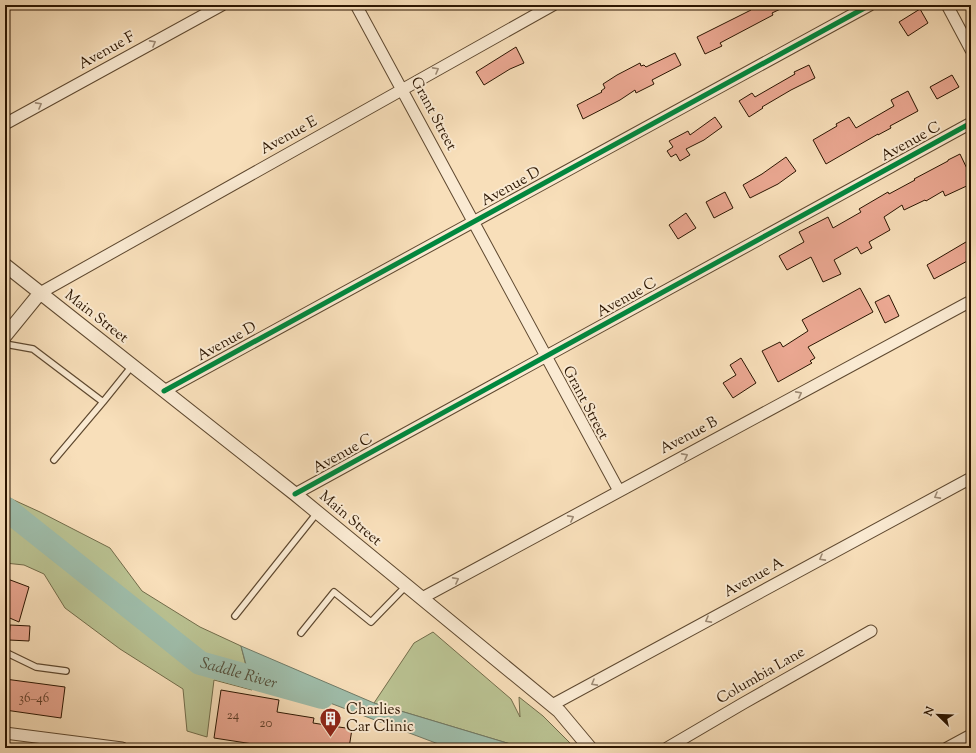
<svg xmlns="http://www.w3.org/2000/svg" width="976" height="753" font-family="'Sorts Mill Goudy',serif">
  <rect width="100%" height="100%" fill="#f8dfba"/>
  <filter id="stains"><feTurbulence type="fractalNoise" baseFrequency=".005" numOctaves="4"/><feColorMatrix values="0 0 0 0 .2 0 0 0 0 .09 0 0 0 0 .02 0 0 0 .5 -.17"/></filter>
  <radialGradient id="worn" r=".72"><stop offset=".6" stop-color="#630" stop-opacity="0"/><stop offset="1" stop-color="#630" stop-opacity=".3"/></radialGradient>
  <path fill="#bac292" stroke="#726c4a" d="M 5,496 L 40,512 L 110,548 L 142,591 L 200,627 L 241,646 L 252,690 L 214,680 L 207,737 L 187,731 L 183,689 L 120,649 L 65,608 L 44,574 L 24,565 L 5,563 Z
    M 433,632 L 511,699 L 520,717 L 519,697 L 543,716 L 575,748 L 519,748 L 517,746 L 374,703 L 414,643 Z"/>
  <path fill="#9fbdaa" stroke="#717a66" d="M 241,646 L 374,703 L 517,746 L 519,748 L 449,748 L 248,672 Z"/>
  <g fill="none" stroke-linecap="round" stroke-linejoin="round">
    <path stroke="#9fbdaa" stroke-width="24" id="s1" d="M 5,508 L 200,663 L 322,697"/>
  </g>
  <path fill="#eaa791" stroke="#2b1501" d="M 757,5 L 789,5 L 772,13 L 773,15 L 720,43 L 722,46 L 705,54 L 697,37 L 751,10 L 750,9 Z
    M 920,9 L 928,23 L 908,36 L 899,22 Z
    M 516,47 L 524,63 L 510,69 L 484,85 L 476,72 Z
    M 675,53 L 681,65 L 652,80 L 654,84 L 636,93 L 635,90 L 620,100 L 583,119 L 577,105 L 602,92 L 601,91 L 605,88 L 603,84 L 617,75 L 640,63 L 641,66 L 644,65 L 646,67 Z
    M 809,65 L 815,78 L 791,90 L 762,107 L 763,108 L 749,117 L 739,101 L 752,93 L 755,97 L 795,74 L 794,72 Z
    M 952,75 L 959,87 L 937,99 L 930,87 Z
    M 908,91 L 918,111 L 890,126 L 891,128 L 878,135 L 878,134 L 826,164 L 813,140 L 837,126 L 836,124 L 849,117 L 856,128 L 894,106 L 891,100 Z
    M 715,117 L 722,127 L 704,140 L 686,149 L 690,155 L 680,161 L 676,154 L 671,157 L 667,151 L 673,147 L 669,141 L 688,131 L 690,135 Z
    M 960,154 L 971,177 L 971,184 L 945,196 L 943,191 L 926,201 L 925,200 L 904,210 L 902,205 L 884,217 L 890,230 L 869,242 L 872,248 L 861,254 L 857,247 L 834,260 L 841,274 L 823,282 L 811,257 L 787,270 L 779,256 L 804,242 L 799,232 L 828,217 L 833,228 L 861,212 L 859,209 L 888,192 L 889,194 L 915,180 L 914,179 L 948,161 L 948,160 Z
    M 786,157 L 796,171 L 778,184 L 750,198 L 743,185 L 762,174 Z
    M 725,192 L 733,208 L 714,218 L 706,202 Z
    M 686,213 L 696,228 L 678,239 L 669,225 Z
    M 971,239 L 971,259 L 934,279 L 927,265 Z
    M 860,288 L 873,312 L 808,347 L 815,358 L 810,361 L 812,363 L 778,382 L 762,351 L 780,342 L 783,347 L 808,331 L 802,320 Z
    M 889,295 L 899,316 L 885,323 L 875,302 Z
    M 741,358 L 756,383 L 733,398 L 723,383 L 736,375 L 730,365 Z
    M 5,578 L 29,587 L 19,622 L 5,616 Z
    M 10,625 L 30,626 L 29,641 L 9,640 Z
    M 5,679 L 65,687 L 61,718 L 5,710 Z
    M 221,690 L 279,700 L 277,712 L 314,718 L 313,723 L 352,729 L 349,748 L 252,748 L 253,744 L 214,738 Z"/>
  <g fill="none" stroke-linecap="round" stroke-linejoin="round">
    <defs>
      <path id="service" d="M 5,344 L 33,349 L 103,402 L 132,366
        M 54,460 L 103,402
        M 235,616 L 317,513
        M 301,633 L 334,592 L 371,622 L 406,586
        M 5,652 L 36,667 L 66,671"/>
      <path id="minor" d="M 356,5 L 619,491
        M 947,5 L 971,50
        M 5,124 L 222,5
        M 40,293 L 553,5
        M 164,391 L 870,5
        M 295,494 L 971,123
        M 422,598 L 971,301
        M 552,705 L 971,478
        M 5,733 L 122,748
        M 667,748 L 742,704 L 871,631
        M 947,748 L 971,735"/>
      <path id="tertiary" d="M 5,265 L 295,494 L 559,711 L 590,748
        M 5,336 L 40,293"/>
    </defs>
    <use href="#service" stroke="#5e482f" stroke-width="8"/>
    <use href="#minor" stroke="#5e482f" stroke-width="13"/>
    <use href="#tertiary" stroke="#5e482f" stroke-width="15"/>
    <use href="#service" stroke="#faead2" stroke-width="5.5"/>
    <use href="#minor" stroke="#faead2" stroke-width="11"/>
    <use href="#tertiary" stroke="#faead2" stroke-width="13"/>
    <defs>
      <path id="cycleway" d="M 164,391 L 870,5
        M 295,494 L 971,123"/>
    </defs>
    <use href="#cycleway" stroke="#faead2" stroke-width="8"/>
    <use href="#cycleway" stroke="#00873e" stroke-width="5"/>
  </g>
  <defs><path id="oneway-chevron" d="M-2-3.5L2.5 0L-2 3.5" fill="none" stroke-width="1.6" stroke-linecap="round" stroke-linejoin="round"/></defs>
  <g stroke="#9d8a74">
    <use href="#oneway-chevron" transform="translate(153 43) rotate(-29)"/>
    <use href="#oneway-chevron" transform="translate(436 70) rotate(-29)"/>
    <use href="#oneway-chevron" transform="translate(39 105) rotate(-29)"/>
    <use href="#oneway-chevron" transform="translate(799 394) rotate(-28)"/>
    <use href="#oneway-chevron" transform="translate(685 456) rotate(-28)"/>
    <use href="#oneway-chevron" transform="translate(937 496) rotate(151)"/>
    <use href="#oneway-chevron" transform="translate(571 518) rotate(-28)"/>
    <use href="#oneway-chevron" transform="translate(822 558) rotate(151)"/>
    <use href="#oneway-chevron" transform="translate(456 580) rotate(-28)"/>
    <use href="#oneway-chevron" transform="translate(708 620) rotate(151)"/>
    <use href="#oneway-chevron" transform="translate(594 683) rotate(151)"/>
  </g>
  <defs>
    <symbol id="building-pin" viewBox="-11 -11 22 30"><path d="M0 17L-7.5 6A9.5 9.5 0 1 1 7.5 6Z" fill="#8f2418" stroke="#faead2"/><path d="M-4-6H4V6H1V3H-1V6H-4ZM-2.5-4.3h1.7v1.8h-1.7ZM.8-4.3h1.7v1.8H.8ZM-2.5-1h1.7V.8h-1.7ZM.8-1h1.7V.8H.8Z" fill="#fff"/></symbol>
  </defs>
  <g fill-rule="evenodd">
    <use href="#building-pin" x="318" y="706" width="25" height="34"/>
  </g>
  <g text-anchor="middle" dominant-baseline="central" stroke-width="4" stroke-linejoin="round" paint-order="stroke">
    <g font-size="13" fill="#5b3a25">
      <text x="34" y="699">36–46</text>
      <text x="233" y="716">24</text>
      <text x="266" y="724">20</text>
    </g>
    <g font-size="15" fill="#2b1501" stroke="#faead2">
      <text transform="translate(107 51) rotate(-29)">Avenue F</text>
      <text transform="translate(433 114) rotate(62)">Grant Street</text>
      <text transform="translate(289 136) rotate(-29)">Avenue E</text>
      <text transform="translate(911 142) rotate(-29)">Avenue C</text>
      <text transform="translate(511 187) rotate(-29)">Avenue D</text>
      <text transform="translate(627 298) rotate(-29)">Avenue C</text>
      <text transform="translate(96 317) rotate(38)">Main Street</text>
      <text transform="translate(227 342) rotate(-29)">Avenue D</text>
      <text transform="translate(585 403) rotate(62)">Grant Street</text>
      <text transform="translate(689 436) rotate(-28)">Avenue B</text>
      <text transform="translate(343 454) rotate(-29)">Avenue C</text>
      <text transform="translate(350 519) rotate(40)">Main Street</text>
      <text transform="translate(754 578) rotate(-29)">Avenue A</text>
      <text transform="translate(761 676) rotate(-30)">Columbia Lane</text>
    </g>
    <g font-size="15" fill="#2b1501" stroke="#faead2" text-anchor="start">
      <text x="346" y="710">Charlies<tspan x="346" dy="17">Car Clinic</tspan></text>
    </g>
    <g font-size="16" font-style="italic" fill="#54503c" stroke="#faead2">
      <text stroke="none"><textPath href="#s1" startOffset="289">Saddle River</textPath></text>
    </g>
  </g>
  <rect width="976" height="753" fill="none" stroke="#f8dfba" stroke-width="20"/>
  <rect x="6" y="6" width="964" height="741" fill="none" stroke="#2b1501" stroke-width="2"/>
  <rect x="10" y="10" width="956" height="733" fill="none" stroke="#2b1501"/>
  <g transform="translate(938 715) rotate(293)" stroke="#faead2" stroke-width="3" paint-order="stroke">
  <path d="M0-3L7 15L0 10L-7 15Z" fill="#2b1501"/>
  <text y="-6" font-size="11" font-weight="bold" text-anchor="middle" fill="#2b1501">N</text>
  </g>
  <rect width="100%" height="100%" filter="url(#stains)"/>
  <rect width="100%" height="100%" fill="url(#worn)"/>
</svg>
